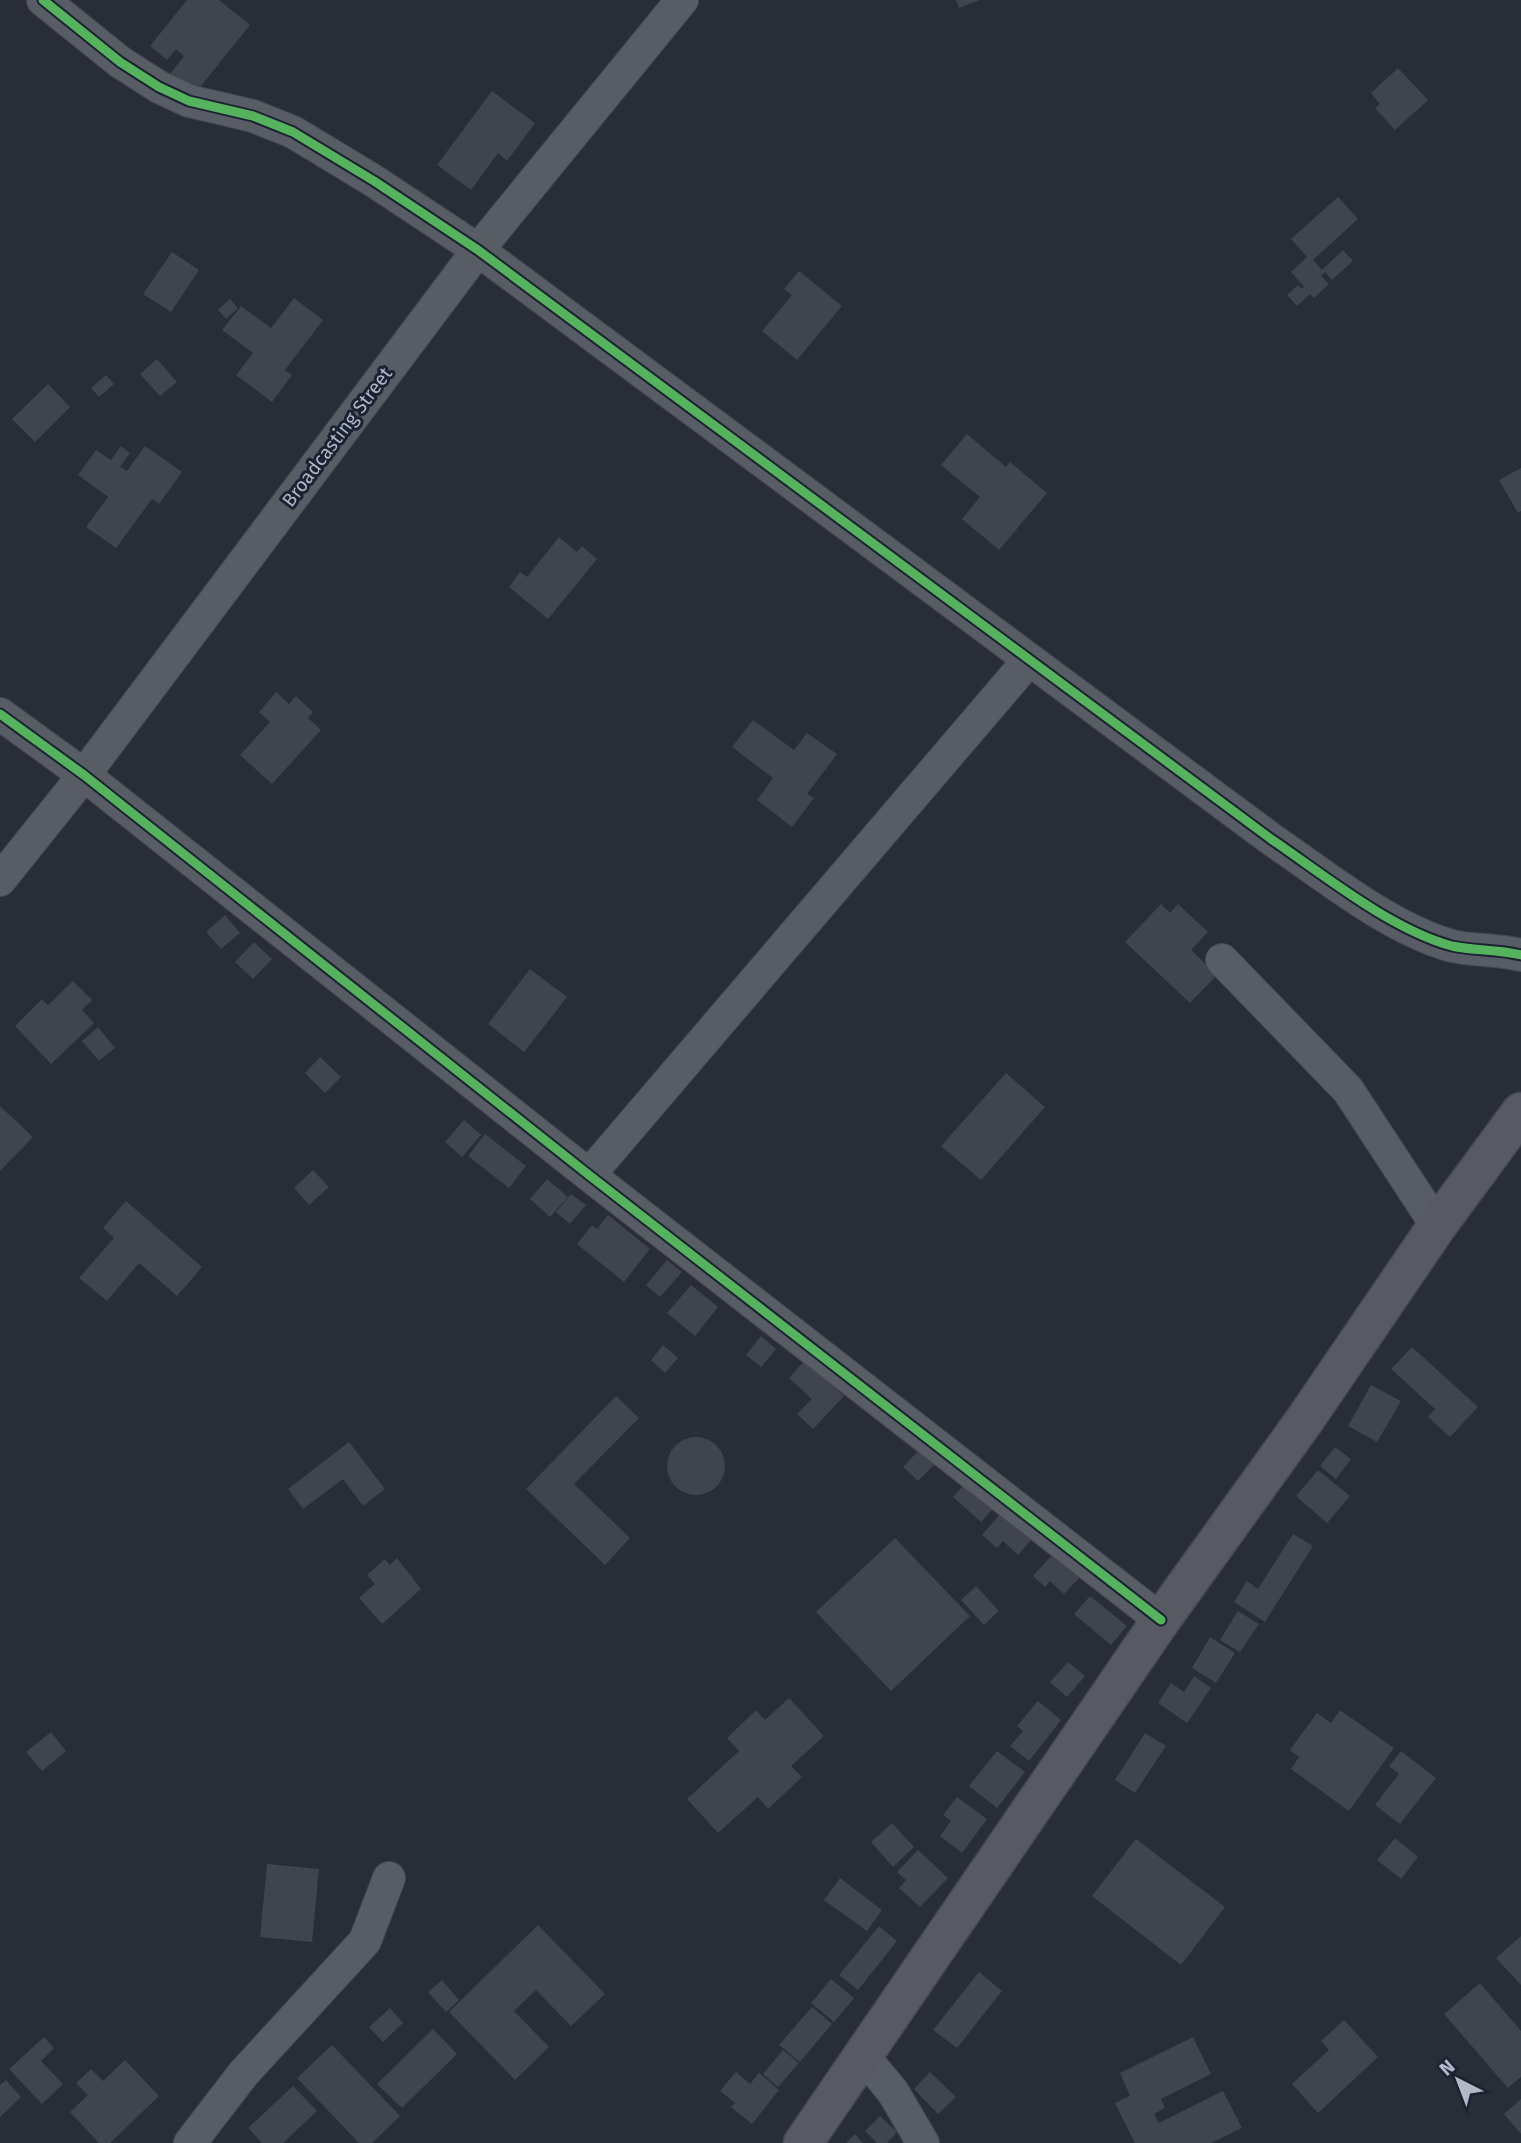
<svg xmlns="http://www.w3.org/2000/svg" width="1521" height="2143" font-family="'Fira Sans',sans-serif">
  <rect width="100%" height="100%" fill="#282d37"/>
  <path fill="#40444c" d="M 187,0 L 219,0 L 250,25 L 192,97 L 167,78 L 184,56 L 176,49 L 167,60 L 150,46 Z
    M 956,0 L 980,0 L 959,8 Z
    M 1398,68 L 1428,100 L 1395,130 L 1375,108 L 1380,104 L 1371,93 Z
    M 492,91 L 535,123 L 507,161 L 498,153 L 471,190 L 437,165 Z
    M 1338,197 L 1358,219 L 1313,260 L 1322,270 L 1343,250 L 1353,261 L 1332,280 L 1325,272 L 1321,276 L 1329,284 L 1314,298 L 1310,294 L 1297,306 L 1287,295 L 1298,285 L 1302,289 L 1304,287 L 1291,272 L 1307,257 L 1291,239 Z
    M 172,252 L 199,270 L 171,312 L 143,294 Z
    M 799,271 L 842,306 L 797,360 L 762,331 L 792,295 L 784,289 Z
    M 294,298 L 323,320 L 285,370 L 292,375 L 272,402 L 236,375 L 253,353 L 222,330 L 241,306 L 271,328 Z
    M 230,299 L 238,308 L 226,319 L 218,310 Z
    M 157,359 L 177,382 L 160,396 L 140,374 Z
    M 106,375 L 114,384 L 99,397 L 91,388 Z
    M 48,384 L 70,407 L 35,442 L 12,419 Z
    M 967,434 L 1006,467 L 1010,462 L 1047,493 L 999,550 L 962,519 L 980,497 L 941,465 Z
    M 121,446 L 130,453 L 120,467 L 127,471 L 145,446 L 182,472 L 159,504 L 152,499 L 116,548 L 86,527 L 108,497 L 78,475 L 96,450 L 111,460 Z
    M 1521,468 L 1521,511 L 1518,513 L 1499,480 Z
    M 559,537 L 577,552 L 582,546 L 597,559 L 548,619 L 509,587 L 520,572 L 527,577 Z
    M 276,692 L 289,704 L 296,696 L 313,712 L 308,718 L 321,730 L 272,784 L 240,755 L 270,722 L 259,712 Z
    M 753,720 L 794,750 L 807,733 L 837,754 L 807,794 L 814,798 L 792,827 L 757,800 L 773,778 L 732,747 Z
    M 1161,904 L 1170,913 L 1178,904 L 1208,932 L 1191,950 L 1217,975 L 1190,1003 L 1125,942 Z
    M 225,915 L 240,933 L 221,949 L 206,932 Z
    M 254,942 L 272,959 L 253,979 L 235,962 Z
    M 530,969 L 567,997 L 524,1052 L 488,1024 Z
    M 73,981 L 92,1000 L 82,1010 L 94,1023 L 51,1064 L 15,1026 L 42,999 L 48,1005 Z
    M 98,1027 L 115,1048 L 99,1061 L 82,1041 Z
    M 320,1057 L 341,1077 L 325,1093 L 305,1073 Z
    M 1006,1073 L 1045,1107 L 981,1180 L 941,1146 Z
    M 0,1106 L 33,1137 L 0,1171 Z
    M 464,1120 L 481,1135 L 462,1157 L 445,1142 Z
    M 485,1134 L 526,1166 L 509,1188 L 468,1156 Z
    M 313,1170 L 329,1187 L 309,1205 L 294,1188 Z
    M 547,1179 L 568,1197 L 550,1217 L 530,1199 Z
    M 571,1194 L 586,1205 L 570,1224 L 556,1212 Z
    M 126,1201 L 202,1267 L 177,1296 L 139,1263 L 107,1301 L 79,1278 L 114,1238 L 103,1228 Z
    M 608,1215 L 650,1249 L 624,1282 L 577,1244 L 592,1225 L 597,1229 Z
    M 667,1260 L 682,1272 L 660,1297 L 646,1285 Z
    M 691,1285 L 718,1307 L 695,1336 L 667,1313 Z
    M 761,1336 L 776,1349 L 761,1367 L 746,1355 Z
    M 663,1345 L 678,1358 L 665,1373 L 651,1360 Z
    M 1412,1347 L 1478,1407 L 1450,1437 L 1428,1417 L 1435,1409 L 1391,1369 Z
    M 805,1360 L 844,1396 L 813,1429 L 797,1414 L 812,1399 L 789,1378 Z
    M 1371,1385 L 1401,1401 L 1377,1442 L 1348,1426 Z
    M 616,1396 L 639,1418 L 574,1484 L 630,1538 L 605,1565 L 526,1489 Z
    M667 1466a29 29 0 1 1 58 0a29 29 0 1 1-58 0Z
    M 349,1442 L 385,1489 L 363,1506 L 343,1479 L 303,1509 L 288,1489 Z
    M 1335,1447 L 1351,1459 L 1336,1479 L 1320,1466 Z
    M 920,1449 L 935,1464 L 918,1481 L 903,1467 Z
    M 1318,1470 L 1350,1496 L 1327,1523 L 1296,1496 Z
    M 969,1479 L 997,1504 L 981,1522 L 953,1497 Z
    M 1002,1512 L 1032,1539 L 1018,1555 L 1003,1541 L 997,1548 L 982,1535 Z
    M 1293,1534 L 1313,1546 L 1265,1622 L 1234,1602 L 1247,1581 L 1258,1589 Z
    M 895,1538 L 970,1616 L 891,1691 L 816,1612 Z
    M 1054,1553 L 1081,1576 L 1064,1594 L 1050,1581 L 1045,1587 L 1033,1576 Z
    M 397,1558 L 421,1589 L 382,1624 L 359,1598 L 375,1584 L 367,1575 L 385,1559 L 390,1565 Z
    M 976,1586 L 999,1611 L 984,1625 L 961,1600 Z
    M 1090,1596 L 1127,1626 L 1111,1645 L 1074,1614 Z
    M 1238,1611 L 1259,1624 L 1240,1652 L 1220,1640 Z
    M 1210,1637 L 1235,1653 L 1216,1683 L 1192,1668 Z
    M 1068,1662 L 1085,1676 L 1067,1697 L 1050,1682 Z
    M 1194,1676 L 1211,1688 L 1187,1723 L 1158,1703 L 1171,1683 L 1184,1692 Z
    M 789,1698 L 824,1736 L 791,1766 L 802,1777 L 768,1809 L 758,1797 L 718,1833 L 687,1799 L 739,1751 L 727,1738 L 756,1710 L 765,1720 Z
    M 1038,1701 L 1061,1720 L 1029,1761 L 1010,1746 L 1023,1731 L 1017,1726 Z
    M 1340,1710 L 1394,1748 L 1349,1811 L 1291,1769 L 1299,1757 L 1290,1750 L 1317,1713 L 1331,1723 Z
    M 51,1732 L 66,1751 L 42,1771 L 26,1752 Z
    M 1145,1733 L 1166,1746 L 1135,1793 L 1115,1780 Z
    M 997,1751 L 1025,1772 L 997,1808 L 969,1786 Z
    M 1401,1751 L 1436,1778 L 1400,1824 L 1375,1805 L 1399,1774 L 1389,1766 Z
    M 957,1797 L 987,1819 L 962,1853 L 940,1836 L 951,1821 L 943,1815 Z
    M 892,1823 L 914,1847 L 893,1867 L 871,1842 Z
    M 1395,1838 L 1418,1857 L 1401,1879 L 1377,1860 Z
    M 1136,1839 L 1225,1907 L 1181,1965 L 1092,1896 Z
    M 918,1850 L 948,1878 L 920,1907 L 899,1888 L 906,1880 L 897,1872 Z
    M 267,1864 L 319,1869 L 312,1942 L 260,1937 Z
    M 840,1878 L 882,1910 L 867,1931 L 824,1900 Z
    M 538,1925 L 605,1994 L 571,2026 L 536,1990 L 514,2011 L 549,2047 L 515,2080 L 449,2012 Z
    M 879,1926 L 897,1941 L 858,1990 L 839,1975 Z
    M 1521,1936 L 1521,1985 L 1496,1958 Z
    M 979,1972 L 1002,1991 L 957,2048 L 933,2030 Z
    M 831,1979 L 854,1998 L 834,2022 L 811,2003 Z
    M 442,1980 L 459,2000 L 446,2012 L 428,1992 Z
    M 1480,1983 L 1521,2031 L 1521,2077 L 1508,2088 L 1444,2014 Z
    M 812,2007 L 832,2024 L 800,2062 L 779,2045 Z
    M 390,2008 L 403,2023 L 383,2042 L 369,2027 Z
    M 1344,2020 L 1378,2057 L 1318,2113 L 1292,2084 L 1329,2050 L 1321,2041 Z
    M 433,2029 L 457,2054 L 402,2108 L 377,2084 Z
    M 44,2037 L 54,2048 L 41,2061 L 63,2084 L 42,2104 L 9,2069 Z
    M 1193,2037 L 1211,2074 L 1161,2099 L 1165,2108 L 1154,2114 L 1159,2123 L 1223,2091 L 1242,2128 L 1211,2143 L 1135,2143 L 1115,2103 L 1130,2096 L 1120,2073 Z
    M 332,2045 L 400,2116 L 372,2143 L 359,2143 L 297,2078 Z
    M 783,2050 L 799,2063 L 778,2087 L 763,2074 Z
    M 125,2060 L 159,2096 L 110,2143 L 99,2143 L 70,2112 L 88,2095 L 76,2083 L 91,2069 L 103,2081 Z
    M 736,2072 L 750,2084 L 759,2073 L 779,2090 L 752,2124 L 731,2107 L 735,2103 L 720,2091 Z
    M 930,2072 L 956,2097 L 938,2114 L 914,2089 Z
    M 6,2080 L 21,2097 L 0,2117 L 0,2085 Z
    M 293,2086 L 317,2111 L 283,2143 L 262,2143 L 248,2128 Z
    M 1521,2099 L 1521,2134 L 1504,2114 Z
    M 880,2116 L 897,2132 L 887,2143 L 877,2143 L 865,2131 Z
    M 855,2134 L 863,2143 L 846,2143 Z"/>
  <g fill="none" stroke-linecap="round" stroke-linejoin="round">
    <defs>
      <path id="street" d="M 43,0 L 120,62 L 159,87 L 189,101 L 253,116 L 293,132 L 374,181 L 478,250 L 1271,839 C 1324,875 1390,929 1452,946 C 1474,951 1498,949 1521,955
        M 0,714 L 84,775 L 589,1175 L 1161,1620
        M 0,880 L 84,775 L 478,250 L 682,0
        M 1222,960 L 1348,1090 L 1437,1226
        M 589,1175 L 1028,661
        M 864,2057 L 893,2092 L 923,2143
        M 190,2143 L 243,2074 L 365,1941 L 389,1878"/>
      <path id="secondary" d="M 803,2143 L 1161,1620 L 1304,1421 L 1437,1226 L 1521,1112"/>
    </defs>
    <use href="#street" stroke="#444850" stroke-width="34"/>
    <use href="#secondary" stroke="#444850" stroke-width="41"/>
    <use href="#street" stroke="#585c65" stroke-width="32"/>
    <use href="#secondary" stroke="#575a63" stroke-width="38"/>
    <defs>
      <path id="cycleway" d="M 43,0 L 120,62 L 159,87 L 189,101 L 253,116 L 293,132 L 374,181 L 478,250 L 1271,839 C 1324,875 1390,929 1452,946 C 1474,951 1498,949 1521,955
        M 0,714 L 84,775 L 589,1175 L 1161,1620"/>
    </defs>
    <use href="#cycleway" stroke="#1b2232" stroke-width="13"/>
    <use href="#cycleway" stroke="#56b35d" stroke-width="9"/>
  </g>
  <g text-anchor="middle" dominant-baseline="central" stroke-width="6" stroke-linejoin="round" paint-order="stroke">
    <g font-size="19" fill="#b2b8c8" stroke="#1b2232">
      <text transform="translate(337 437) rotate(-53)">Broadcasting Street</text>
    </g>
  </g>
  <g transform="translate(1458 2080) rotate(318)" stroke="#1b2232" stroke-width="5" paint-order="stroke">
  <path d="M0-5L12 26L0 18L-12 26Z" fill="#b2b8c8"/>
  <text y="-10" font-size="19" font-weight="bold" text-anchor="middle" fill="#b2b8c8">N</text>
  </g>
</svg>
